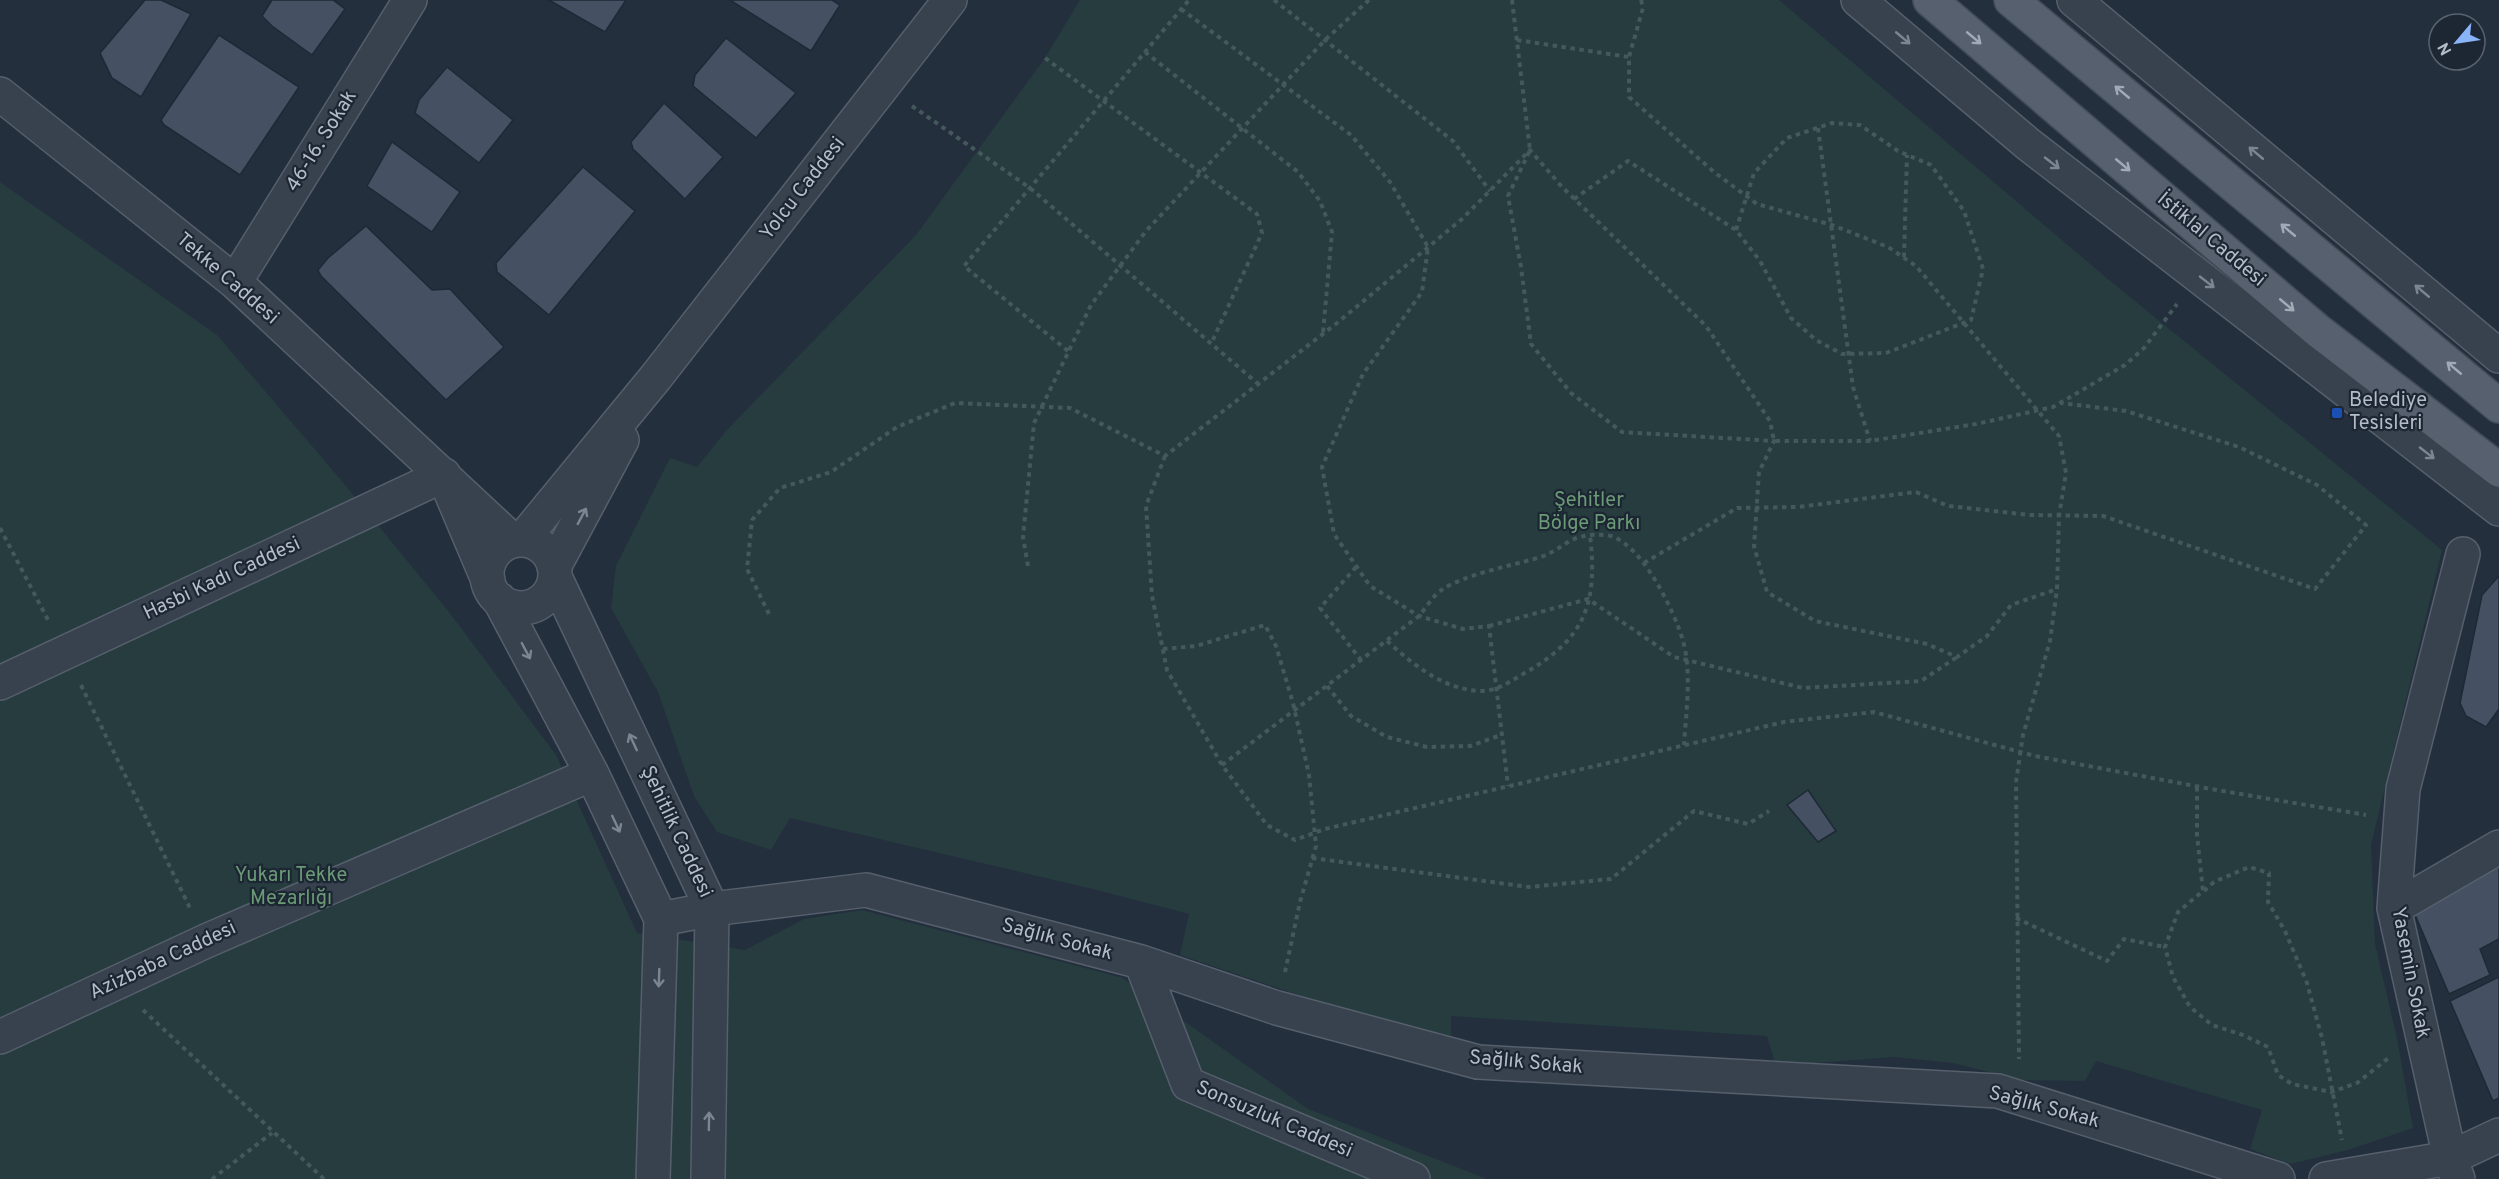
<svg xmlns="http://www.w3.org/2000/svg" width="2499" height="1179" font-family="Overpass,sans-serif">
  <rect width="100%" height="100%" fill="#242f3e"/>
  <path fill="#263c3f" d="M 1080,0 L 1779,0 L 2109,280 L 2442,550 L 2371,845 L 2375,944 L 2397,1038 L 2413,1128 L 2348,1150 L 2290,1164 L 2250,1149 L 2262,1110 L 2096,1061 L 2085,1081 L 2021,1080 L 1953,1063 L 1894,1057 L 1776,1066 L 1767,1036 L 1451,1016 L 1451,1036 L 1349,1012 L 1180,955 L 1189,914 L 1101,891 L 790,818 L 771,850 L 717,832 L 694,796 L 658,692 L 611,608 L 616,566 L 670,458 L 697,467 L 726,431 L 916,235 L 1045,58 Z
    M 0,182 L 217,335 L 341,480 L 449,612 L 556,755 L 637,933 L 745,950 L 804,919 L 862,910 L 1123,978 L 1308,1109 L 1487,1179 L 0,1179 Z"/>
  <path fill="#455162" stroke="#1f2835" stroke-width="1.5" d="M 145,0 L 161,0 L 191,14 L 141,97 L 112,78 L 100,53 Z
    M 272,0 L 333,0 L 345,9 L 312,55 L 272,26 L 262,16 Z
    M 549,0 L 626,0 L 605,32 Z
    M 730,0 L 832,0 L 840,5 L 811,51 Z
    M 219,35 L 299,87 L 240,175 L 164,125 L 161,120 Z
    M 726,38 L 796,93 L 756,138 L 693,86 L 695,75 Z
    M 447,67 L 513,120 L 479,163 L 415,113 L 419,100 Z
    M 664,103 L 723,157 L 685,199 L 633,149 L 631,142 Z
    M 392,142 L 460,192 L 432,232 L 367,186 Z
    M 583,167 L 635,211 L 549,315 L 497,272 L 496,263 Z
    M 366,226 L 432,290 L 450,289 L 504,347 L 446,400 L 321,276 L 318,270 L 328,258 Z
    M 2499,576 L 2499,709 L 2486,727 L 2466,716 L 2460,703 L 2482,595 Z
    M 1808,790 L 1836,831 L 1818,842 L 1787,805 Z
    M 2499,857 L 2499,939 L 2480,949 L 2490,975 L 2449,994 L 2410,903 Z
    M 2499,977 L 2499,1098 L 2493,1101 L 2450,1001 Z"/>
  <g fill="none" stroke-linecap="round" stroke-linejoin="round">
    <defs>
      <path id="minor" d="M 1858,0 L 2028,144 L 2499,509
        M 2074,0 L 2499,356
        M 0,94 L 235,282 L 513,541
        M 235,282 L 410,0
        M 449,488 L 488,580
        M 522,540 L 656,377 L 950,0
        M487 574a34 34 0 1 1 68 0a34 34 0 1 1-68 0Z
        M 554,567 L 622,440
        M 555,577 L 712,909 L 708,1179
        M 499,599 L 592,774 L 661,919 L 653,1179
        M 0,683 L 444,475
        M 2394,908 L 2499,847
        M 661,919 L 712,909 L 866,890 L 1141,962 L 1277,1008 L 1478,1062 L 1998,1091 L 2278,1179
        M 1141,962 L 1188,1084 L 1413,1179
        M 0,1037 L 206,941 L 592,774
        M 2326,1179 L 2450,1158 L 2499,1135
        M 2458,1179 L 2450,1158 L 2394,908 L 2403,789 L 2463,554"/>
      <path id="major" d="M 1930,0 L 2317,330 L 2499,470
        M 2011,0 L 2499,406"/>
    </defs>
    <use href="#minor" stroke="#565f6c" stroke-width="36"/>
    <use href="#major" stroke="#414a57" stroke-width="36"/>
    <path stroke="#44595c" stroke-width="4" stroke-dasharray="4.5 4.5" stroke-linecap="butt" d="M 1274,0 L 1453,141 L 1490,191
      M 1512,0 L 1530,150 L 1508,196 L 1521,267 L 1531,344 L 1571,393 L 1622,432 L 1774,441 L 1759,472 L 1754,546 L 1767,592 L 1815,621 L 1927,644 L 1957,657 L 1987,636 L 2011,605 L 2057,589
      M 1641,0 L 1643,8 L 1629,57 L 1629,97 L 1714,172 L 1757,204 L 1832,225 L 1888,247 L 1916,266 L 2059,436 L 2066,473 L 2059,516 L 2057,589 L 2050,641 L 2023,735 L 2016,782 L 2019,1059
      M 1181,9 L 1351,135 L 1390,182 L 1428,247 L 1422,292 L 1363,374 L 1322,467 L 1334,534 L 1370,586 L 1419,616 L 1463,629 L 1489,626 L 1508,786
      M 1517,40 L 1629,57
      M 1145,52 L 1298,172 L 1320,201 L 1332,232 L 1323,333
      M 1045,58 L 1257,214 L 1262,233 L 1211,344
      M 912,106 L 1030,188 L 1257,383
      M 1818,128 L 1853,387 L 1870,441
      M 1574,199 L 1628,161 L 1736,230 L 1760,261 L 1791,318 L 1816,340 L 1842,354 L 1886,353 L 1971,320 L 1983,269 L 1964,211 L 1931,165 L 1898,151 L 1860,125 L 1832,123 L 1787,138 L 1754,173 L 1736,230
      M 1904,257 L 1907,155
      M 1068,351 L 964,266 L 1189,0
      M 1165,456 L 1146,506 L 1152,596 L 1167,670 L 1222,765 L 1267,825 L 1295,840 L 1325,829 L 1784,722 L 1874,712 L 2035,756 L 2211,789 L 2366,815
      M 0,528 L 48,620
      M 1644,563 L 1737,508 L 1798,507 L 1916,492 L 1948,506 L 2030,515 L 2103,516 L 2315,589 L 2366,525 L 2317,485 L 2239,447 L 2126,411 L 2061,403
      M 1028,566 L 1023,537 L 1034,423 L 1091,305 L 1146,231 L 1326,39 L 1369,0
      M 1356,567 L 1320,608 L 1361,660
      M 769,614 L 747,569 L 752,520 L 780,488 L 831,472 L 897,427 L 955,403 L 1070,408 L 1165,456 L 1337,323 L 1462,219 L 1530,150 L 1562,187 L 1706,326 L 1770,421 L 1774,441 L 1870,441 L 1976,424 L 2053,407 L 2125,365 L 2144,348 L 2177,304
      M 1489,626 L 1588,599 L 1674,657 L 1803,688 L 1921,681 L 1957,657
      M 1387,641 C 1414,665 1440,687 1477,691 C 1495,692 1508,683 1523,674 C 1585,639 1598,605 1590,535
      M 1163,649 L 1196,646 L 1265,625 L 1276,646 L 1293,703 L 1309,775 L 1316,846 L 1300,902 L 1285,972
      M 81,685 L 190,908
      M 1327,686 L 1351,716 L 1387,737 L 1427,747 L 1470,746 L 1501,735
      M 1222,765 L 1419,616 C 1426,608 1434,594 1443,589 C 1465,575 1508,566 1534,559 C 1564,552 1566,532 1605,535 C 1639,537 1675,612 1683,641 C 1692,673 1686,712 1684,745
      M 2197,787 L 2197,835 L 2203,891 L 2178,912 L 2165,947 L 2173,977 L 2190,1007 L 2212,1025 L 2243,1035 L 2268,1047 L 2278,1075 L 2292,1084 L 2331,1092 L 2357,1083 L 2391,1056
      M 1312,858 L 1529,887 L 1611,879 L 1694,811 L 1748,824 L 1769,811
      M 2204,891 L 2214,882 L 2249,867 L 2269,873 L 2268,902 L 2285,931 L 2307,983 L 2322,1038 L 2342,1140
      M 2016,918 L 2107,961 L 2124,939 L 2165,947
      M 143,1010 L 324,1179
      M 212,1179 L 272,1133"/>
    <use href="#minor" stroke="#38414e" stroke-width="33"/>
    <use href="#major" stroke="#56606e" stroke-width="33"/>
  </g>
  <defs><path id="oneway-shaft" d="M-6 0H5M1.5-3L5.5 0L1.5 3" fill="none" stroke-width="1.6" stroke-linecap="round" stroke-linejoin="round" transform="scale(1.5)"/></defs>
  <g stroke="#7c8592">
    <use href="#oneway-shaft" transform="translate(1903 38) rotate(40)"/>
    <use href="#oneway-shaft" transform="translate(2256 153) rotate(-140)"/>
    <use href="#oneway-shaft" transform="translate(2052 163) rotate(38)"/>
    <use href="#oneway-shaft" transform="translate(2207 282) rotate(38)"/>
    <use href="#oneway-shaft" transform="translate(2422 291) rotate(-140)"/>
    <use href="#oneway-shaft" transform="translate(2427 453) rotate(38)"/>
    <use href="#oneway-shaft" transform="translate(582 516) rotate(-62)"/>
    <use href="#oneway-shaft" transform="translate(526 651) rotate(62)"/>
    <use href="#oneway-shaft" transform="translate(633 742) rotate(-115)"/>
    <use href="#oneway-shaft" transform="translate(616 824) rotate(65)"/>
    <use href="#oneway-shaft" transform="translate(659 978) rotate(92)"/>
    <use href="#oneway-shaft" transform="translate(709 1121) rotate(-89)"/>
  </g>
  <g stroke="#a1aab7">
    <use href="#oneway-shaft" transform="translate(1974 38) rotate(40)"/>
    <use href="#oneway-shaft" transform="translate(2122 92) rotate(-140)"/>
    <use href="#oneway-shaft" transform="translate(2123 165) rotate(40)"/>
    <use href="#oneway-shaft" transform="translate(2288 230) rotate(-140)"/>
    <use href="#oneway-shaft" transform="translate(2287 305) rotate(40)"/>
    <use href="#oneway-shaft" transform="translate(2454 368) rotate(-140)"/>
  </g>
  <rect fill="#1a4fb4" stroke="#1d2633" stroke-width="2" x="2331" y="407" width="12" height="12" rx="3"/>
  <g text-anchor="middle" dominant-baseline="central" stroke-width="4.5" stroke-linejoin="round" paint-order="stroke">
    <g font-size="20" fill="#b4bcc9" stroke="#1d2633">
      <text transform="translate(322 141) rotate(-58)">46-16. Sokak</text>
      <text transform="translate(803 189) rotate(-52)">Yolcu Caddesi</text>
      <text transform="translate(2211 240) rotate(40)">İstiklal Caddesi</text>
      <text transform="translate(227 279) rotate(41)">Tekke Caddesi</text>
      <text transform="translate(222 579) rotate(-25)">Hasbi Kadı Caddesi</text>
      <text transform="translate(676 832) rotate(65)">Şehitlik Caddesi</text>
      <text transform="translate(1057 940) rotate(15)">Sağlık Sokak</text>
      <text transform="translate(163 961) rotate(-25)">Azizbaba Caddesi</text>
      <text transform="translate(2410 973) rotate(79)">Yasemin Sokak</text>
      <text transform="translate(1526 1063) rotate(5)">Sağlık Sokak</text>
      <text transform="translate(2044 1108) rotate(15)">Sağlık Sokak</text>
      <text transform="translate(1274 1120) rotate(23)">Sonsuzluk Caddesi</text>
    </g>
    <g font-size="20" fill="#b4bcc9" stroke="#1d2633" text-anchor="start">
      <text x="2349" y="401">Belediye<tspan x="2349" dy="23">Tesisleri</tspan></text>
    </g>
    <g font-size="20" fill="#6b9a76" stroke="#1d2633">
      <text x="1589" y="501">Şehitler<tspan x="1589" dy="23">Bölge Parkı</tspan></text>
      <text x="291" y="876">Yukarı Tekke<tspan x="291" dy="23">Mezarlığı</tspan></text>
    </g>
  </g>
  <g transform="translate(2457 42) rotate(241)"><circle r="28" fill="#1d2633" stroke="#59626f" stroke-width="1.5"/>
  <path d="M0-4.5L10 22L0 15L-10 22Z" fill="#8ab4f8"/>
  <text y="-9" font-size="16" font-weight="bold" text-anchor="middle" fill="#b4bcc9">N</text>
  </g>
</svg>
